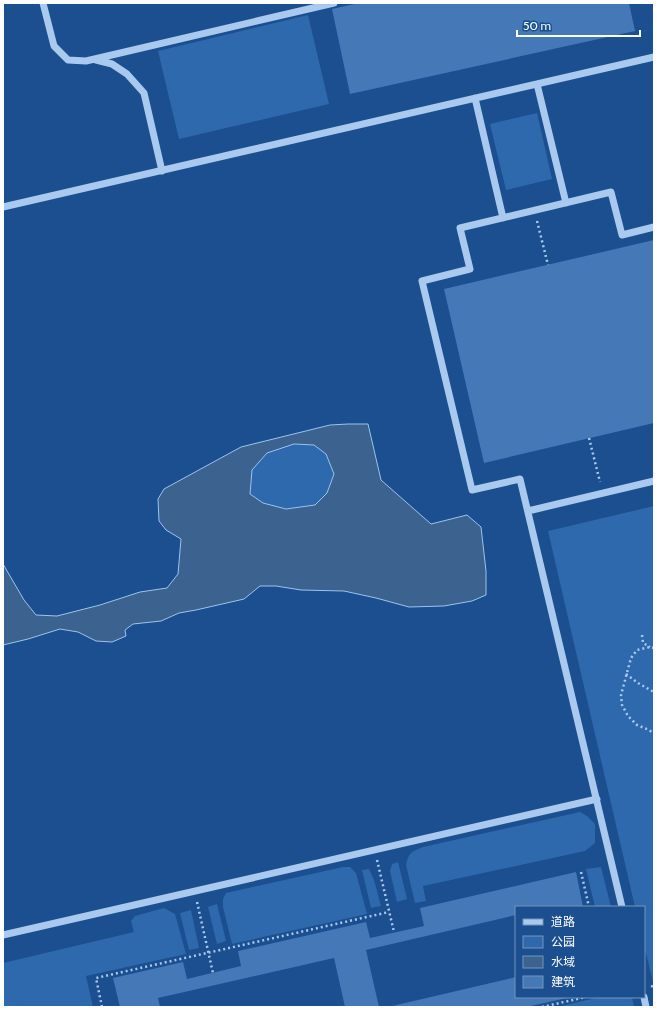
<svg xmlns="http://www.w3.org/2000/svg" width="657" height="1010" font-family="Cabin,'Noto Sans SC',sans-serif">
  <rect width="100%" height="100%" fill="#1b4f8f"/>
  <path fill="#2e69ad" d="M 308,15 L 329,104 L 179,139 L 158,51 Z
    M 537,113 L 552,179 L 506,190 L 490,124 Z
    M 294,444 L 314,445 L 327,454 L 334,474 L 327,493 L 315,505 L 287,509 L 263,503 L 250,494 L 252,470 L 267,453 Z
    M 654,506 L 654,983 L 653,982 L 644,945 L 644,907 L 635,907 L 548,531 Z
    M 580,812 L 587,816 L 595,824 L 595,843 L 585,851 L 423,886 L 426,901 L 415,903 L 406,865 C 409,852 411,852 423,847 Z
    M 398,862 L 407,899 L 397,902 L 390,871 L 392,864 Z
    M 343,867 L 350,867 L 356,873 L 367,914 L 232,944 L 223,907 L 223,899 L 226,893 Z
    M 601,867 L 611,907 L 595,907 L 586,869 Z
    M 369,869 L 374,880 L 381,906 L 371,908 L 362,870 Z
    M 217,904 L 226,941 L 217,944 L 208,907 Z
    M 164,908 L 175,914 L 186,954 L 86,976 L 93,1007 L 3,1007 L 3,963 L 134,932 L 131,921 L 135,916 Z
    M 191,910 L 199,948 L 189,950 L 180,913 Z
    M 600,997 L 632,997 L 634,1007 L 557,1007 Z"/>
  <path fill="#3c6290" stroke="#9cc4f0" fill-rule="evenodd" d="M 348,424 L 368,424 L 381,480 L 431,524 L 467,515 L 481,527 L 486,571 L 486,595 L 472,601 L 444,606 L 409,607 L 376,598 L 344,591 L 301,590 L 276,586 L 260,586 L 244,599 L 196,610 L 179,613 L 161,621 L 133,624 L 125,630 L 126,636 L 112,642 L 96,641 L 78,632 L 60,629 L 28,639 L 3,645 L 3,564 L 24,600 L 36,615 L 57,616 L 100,605 L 140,592 L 167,588 L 178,574 L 181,539 L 166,530 L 159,521 L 158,499 L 164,489 L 241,447 L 330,425 ZM 294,444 L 314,445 L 326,454 L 334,474 L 327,493 L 315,505 L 286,509 L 263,503 L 250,494 L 252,470 L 267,453 Z"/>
  <path fill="#4478b7" d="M 359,3 L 629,3 L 635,31 L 350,94 L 332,9 Z
    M 654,240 L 654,423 L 484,463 L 444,289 Z
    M 576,872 L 583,907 L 516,907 L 516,915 L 366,950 L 379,1007 L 345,1007 L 334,958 L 158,998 L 160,1007 L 120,1007 L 113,978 L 183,962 L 187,979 L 241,966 L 238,951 L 366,922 L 370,938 L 424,926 L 420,908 Z
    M 516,977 L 516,997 L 567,998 L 526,1007 L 388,1007 Z"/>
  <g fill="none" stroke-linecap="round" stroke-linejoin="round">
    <path stroke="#a9c9ee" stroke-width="2.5" stroke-dasharray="2 3" stroke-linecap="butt" d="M 537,221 L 548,265
      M 589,438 L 600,482
      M 642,635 L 643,643 L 650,647
      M 654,648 L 650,647 L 637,650 L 631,658 L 621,695 L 622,705 L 628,716 L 637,725 L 649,730 L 654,734
      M 626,674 L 638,683 L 652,691 L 654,692
      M 377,860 L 394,932
      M 581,872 L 589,907
      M 197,902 L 213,973
      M 651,986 L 654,987
      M 102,1007 L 96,978 L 389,912
      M 542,1007 L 586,997"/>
    <path stroke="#a9c9ee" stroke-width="7" d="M 43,3 L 54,46 L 68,60 L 86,61 L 334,3
      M 96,60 L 112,64 L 127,74 L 144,93 L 162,171
      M 537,84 L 566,203
      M 475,98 L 503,218
      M 3,207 L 654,57
      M 528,511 L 654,481
      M 622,907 L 520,479 L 472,490 L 422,281 L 470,269 L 460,228 L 611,192 L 622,235 L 654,227
      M 3,935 L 597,799
      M 644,997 L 646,1007"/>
  </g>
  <rect width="657" height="1010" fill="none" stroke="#ffffff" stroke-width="8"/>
  <rect x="515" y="906" width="130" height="92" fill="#1b4f8f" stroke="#7695bc"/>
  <rect x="523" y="919" width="20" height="6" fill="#a9c9ee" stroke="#7695bc"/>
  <text x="551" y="926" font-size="12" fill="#ffffff">道路</text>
  <rect x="523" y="936" width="20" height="12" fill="#2e69ad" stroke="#7695bc"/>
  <text x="551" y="946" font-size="12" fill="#ffffff">公园</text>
  <rect x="523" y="956" width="20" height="12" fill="#3c6290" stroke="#7695bc"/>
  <text x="551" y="966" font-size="12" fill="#ffffff">水域</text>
  <rect x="523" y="976" width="20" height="12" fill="#4478b7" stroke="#7695bc"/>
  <text x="551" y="986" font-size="12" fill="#ffffff">建筑</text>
  <path d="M517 30v6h123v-6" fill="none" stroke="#ffffff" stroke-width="2"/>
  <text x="523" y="30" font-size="12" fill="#ffffff" stroke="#1b4f8f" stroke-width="3" paint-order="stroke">50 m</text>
</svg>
